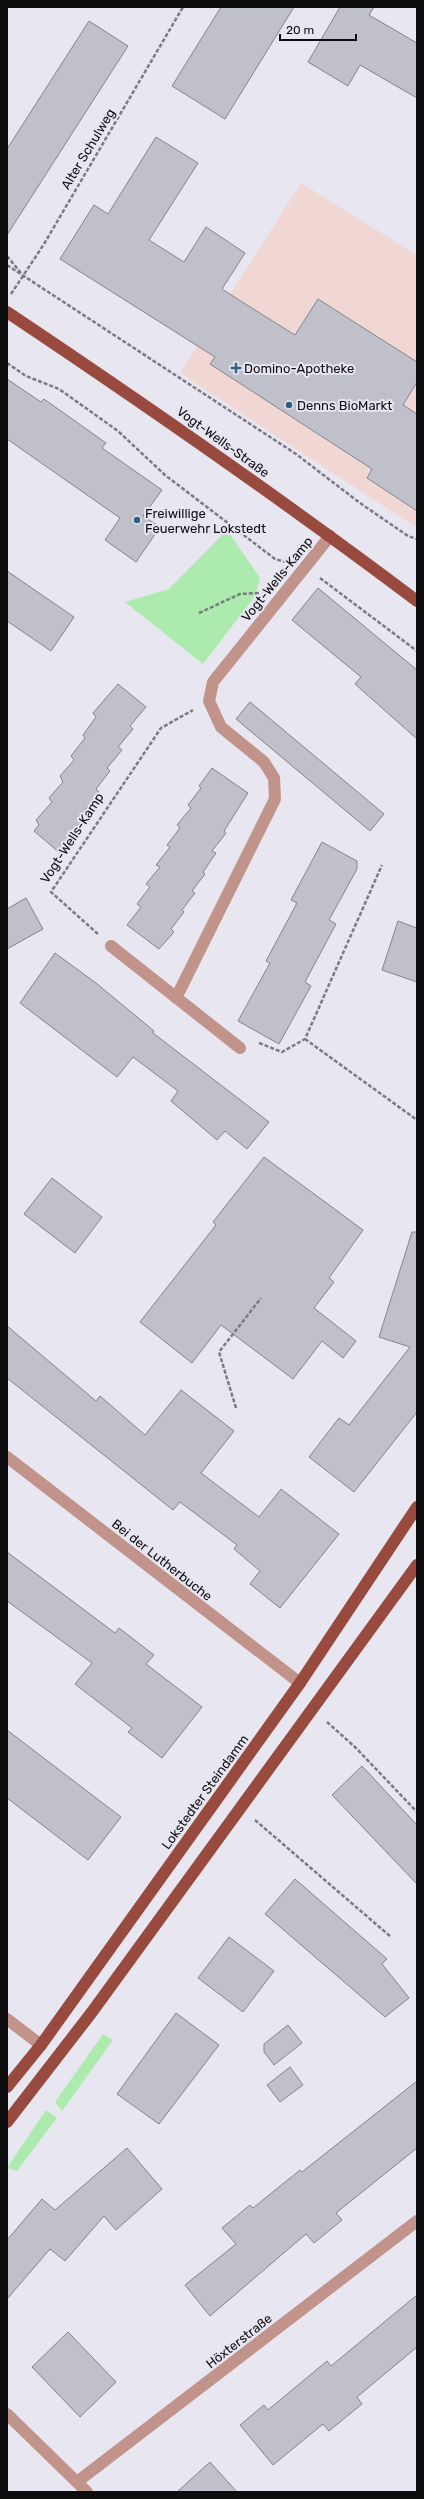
<svg xmlns="http://www.w3.org/2000/svg" width="424" height="2499" font-family="Rubik,sans-serif">
  <rect width="100%" height="100%" fill="#e7e6f1"/>
  <path fill="#f1d7d3" d="M 301,183 L 417,255 L 417,528 L 180,373 Z"/>
  <path fill="#aceaad" d="M 227,530 L 260,578 L 255,596 L 203,664 L 125,602 L 169,589 Z
    M 103,2034 L 113,2040 L 62,2111 L 55,2102 Z
    M 46,2110 L 57,2118 L 17,2171 L 7,2168 Z"/>
  <path fill="#c0c0ca" stroke="#85848d" d="M 221,7 L 294,7 L 225,119 L 172,86 Z
    M 340,7 L 374,7 L 369,15 L 417,43 L 417,98 L 360,65 L 348,86 L 308,62 Z
    M 89,21 L 128,46 L 7,235 L 7,149 Z
    M 156,137 L 198,163 L 149,240 L 184,262 L 206,227 L 245,253 L 222,289 L 239,300 L 295,335 L 318,299 L 417,362 L 417,382 L 403,405 L 417,414 L 417,511 L 367,478 L 372,469 L 210,364 L 215,357 L 60,259 L 94,205 L 108,214 Z
    M 7,379 L 41,402 L 44,399 L 106,443 L 102,448 L 162,490 L 143,516 L 160,527 L 136,562 L 105,540 L 120,518 L 7,439 Z
    M 7,571 L 74,617 L 51,651 L 7,621 Z
    M 318,588 L 417,670 L 417,739 L 355,684 L 361,677 L 292,620 Z
    M 118,684 L 146,707 L 130,726 L 133,729 L 118,747 L 122,750 L 107,768 L 110,771 L 96,789 L 99,792 L 85,810 L 88,813 L 73,831 L 77,834 L 61,854 L 34,831 L 39,825 L 36,820 L 52,802 L 49,798 L 63,782 L 60,776 L 74,760 L 71,756 L 85,738 L 83,735 L 96,717 L 93,713 Z
    M 250,702 L 384,814 L 370,831 L 236,719 Z
    M 212,768 L 248,793 L 224,831 L 226,833 L 212,851 L 216,853 L 203,872 L 205,874 L 192,891 L 195,893 L 182,910 L 184,912 L 171,929 L 174,932 L 159,949 L 127,925 L 141,907 L 137,904 L 150,887 L 146,884 L 160,867 L 156,865 L 170,847 L 167,845 L 180,828 L 177,825 L 191,808 L 188,805 L 201,788 L 199,786 Z
    M 322,842 L 357,861 L 357,869 L 329,920 L 336,924 L 305,982 L 311,986 L 279,1044 L 238,1021 L 270,963 L 266,961 L 297,903 L 291,900 Z
    M 26,898 L 43,929 L 7,949 L 7,909 Z
    M 398,921 L 417,928 L 417,982 L 382,970 Z
    M 55,953 L 96,983 L 154,1031 L 153,1033 L 269,1122 L 247,1149 L 225,1131 L 217,1140 L 171,1101 L 178,1091 L 133,1057 L 117,1077 L 20,1003 Z
    M 264,1157 L 363,1230 L 329,1278 L 334,1282 L 314,1308 L 356,1341 L 343,1358 L 322,1341 L 293,1379 L 221,1325 L 192,1363 L 140,1322 L 216,1225 L 213,1222 Z
    M 52,1178 L 102,1217 L 75,1253 L 24,1214 Z
    M 412,1232 L 417,1232 L 417,1412 L 354,1492 L 309,1457 L 339,1418 L 349,1425 L 410,1347 L 379,1337 Z
    M 7,1326 L 96,1401 L 100,1396 L 145,1435 L 181,1390 L 234,1431 L 201,1473 L 259,1517 L 281,1489 L 339,1534 L 280,1608 L 250,1584 L 260,1571 L 234,1549 L 237,1545 L 180,1502 L 173,1510 L 7,1378 Z
    M 7,1552 L 115,1633 L 119,1628 L 154,1655 L 146,1664 L 202,1707 L 162,1758 L 128,1732 L 132,1728 L 75,1684 L 92,1663 L 7,1601 Z
    M 7,1730 L 121,1817 L 88,1860 L 7,1798 Z
    M 362,1766 L 417,1825 L 417,1884 L 332,1795 Z
    M 295,1879 L 387,1959 L 382,1964 L 409,1998 L 385,2017 L 265,1914 Z
    M 229,1937 L 274,1971 L 243,2012 L 198,1978 Z
    M 176,2013 L 219,2045 L 159,2124 L 117,2094 Z
    M 288,2025 L 302,2043 L 274,2065 L 264,2052 L 264,2044 Z
    M 290,2067 L 303,2085 L 280,2102 L 267,2085 Z
    M 417,2081 L 417,2148 L 336,2213 L 342,2220 L 314,2243 L 306,2234 L 210,2316 L 185,2285 L 236,2244 L 222,2228 L 250,2205 L 253,2208 L 300,2170 L 302,2172 Z
    M 127,2148 L 162,2189 L 116,2230 L 104,2216 L 65,2261 L 50,2249 L 7,2299 L 7,2240 L 42,2199 L 55,2210 Z
    M 417,2295 L 417,2347 L 357,2397 L 362,2404 L 329,2431 L 323,2424 L 273,2465 L 240,2425 L 264,2405 L 268,2410 L 327,2361 L 331,2366 Z
    M 68,2332 L 116,2382 L 80,2417 L 32,2367 Z
    M 210,2462 L 237,2492 L 177,2492 Z"/>
  <g fill="none" stroke-linecap="round" stroke-linejoin="round">
    <path stroke="#7b7b82" stroke-width="2.5" stroke-dasharray="4 2" stroke-linecap="butt" d="M 7,256 L 21,273
      M 7,265 L 296,454 L 360,503 L 408,536 L 417,539
      M 11,294 L 44,244 L 183,7
      M 7,363 L 26,376 L 59,389 L 118,431 L 165,475 L 275,559 L 285,562
      M 320,578 L 417,651
      M 199,613 L 240,594 L 260,593
      M 98,934 L 51,892 L 161,728 L 193,710
      M 305,1039 L 417,1120
      M 259,1043 L 282,1052 L 305,1039 L 382,865
      M 236,1408 L 219,1352 L 261,1298
      M 327,1722 L 356,1748 L 417,1812
      M 255,1820 L 391,1937"/>
    <path stroke="#c1938b" stroke-width="12" d="M 111,946 L 240,1048
      M 176,998 L 275,799 L 274,778 L 264,762 L 221,727 L 209,701 L 213,682 L 330,536
      M 7,1457 L 300,1683
      M 7,2019 L 41,2045
      M 7,2414 L 87,2492
      M 77,2482 L 417,2221"/>
    <path stroke="#984a3f" stroke-width="12" d="M 7,312 C 146,405 283,500 417,601
      M 7,2087 L 41,2045 L 300,1683 L 417,1507
      M 7,2122 L 92,2012 L 417,1565"/>
  </g>
  <g fill="#2c627d" stroke="#e7e6f1" stroke-width="1.5">
    <path d="M234 362h4v4h4v4h-4v4h-4v-4h-4v-4h4z"/>
    <circle cx="289" cy="405" r="4"/>
    <circle cx="137" cy="520" r="4"/>
  </g>
  <g text-anchor="middle" dominant-baseline="central" stroke-width="4" stroke-linejoin="round" paint-order="stroke">
    <g font-size="13" fill="#0d0d10" stroke="#e7e6f1">
      <text transform="translate(88 149) rotate(-59)">Alter Schulweg</text>
      <text transform="translate(223 442) rotate(36)">Vogt-Wells-Straße</text>
      <text transform="translate(277 579) rotate(-51)">Vogt-Wells-Kamp</text>
      <text transform="translate(72 838) rotate(-57)">Vogt-Wells-Kamp</text>
      <text transform="translate(162 1560) rotate(38)">Bei der Lutherbuche</text>
      <text transform="translate(205 1792) rotate(-54)">Lokstedter Steindamm</text>
      <text transform="translate(239 2341) rotate(-38)">Höxterstraße</text>
    </g>
    <g font-size="13" fill="#0d0d10" stroke="#e7e6f1" text-anchor="start">
      <text x="244" y="368">Domino-Apotheke</text>
      <text x="297" y="405">Denns BioMarkt</text>
      <text x="145" y="513">Freiwillige<tspan x="145" dy="15">Feuerwehr Lokstedt</tspan></text>
    </g>
  </g>
  <rect width="424" height="2499" fill="none" stroke="#0d0d10" stroke-width="16"/>
  <path d="M280 34v6h76v-6" fill="none" stroke="#0d0d10" stroke-width="2"/>
  <text x="286" y="34" font-size="12" fill="#0d0d10" stroke="#e7e6f1" stroke-width="3" paint-order="stroke">20 m</text>
</svg>
